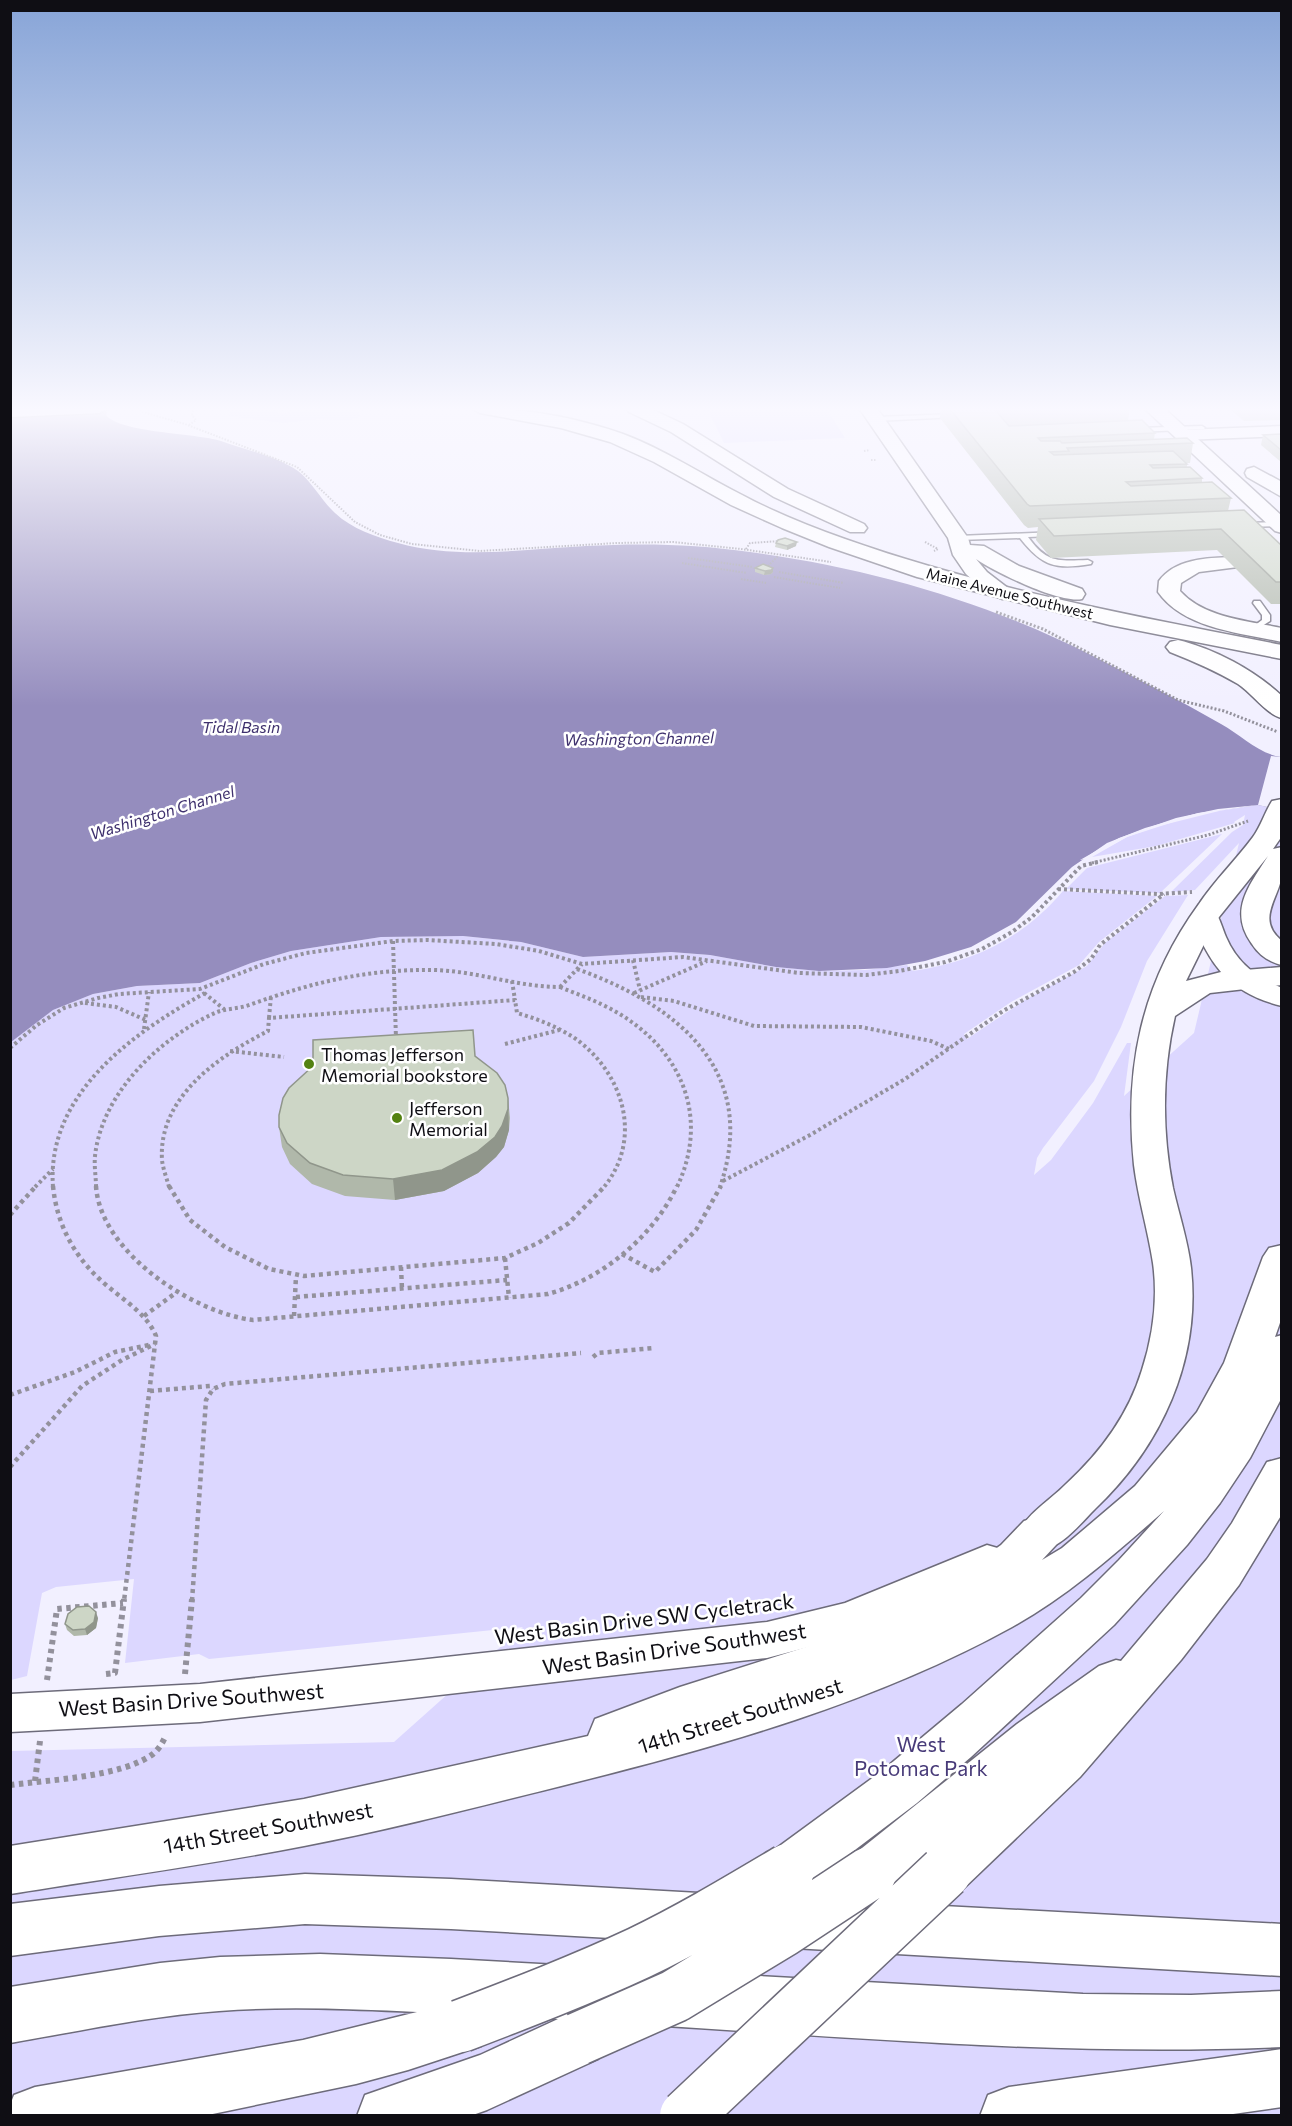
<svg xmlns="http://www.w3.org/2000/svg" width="1292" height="2126" font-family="Commissioner,sans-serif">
  <rect width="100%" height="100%" fill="#f2f0ff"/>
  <path fill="#dcd7ff" d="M 257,408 C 266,410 276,414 285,413 C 311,413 336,402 360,412 L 359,417 L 350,420 L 318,419 L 283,423 L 229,416 L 230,411 Z
    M 707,408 L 826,408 L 845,438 L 724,443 Z
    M 1281,759 L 1281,2115 L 11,2115 L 11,1751 L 394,1742 L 523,1627 L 209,1659 L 199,1654 L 125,1663 L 134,1579 L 56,1587 L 42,1593 L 27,1676 L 11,1680 L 10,1042 L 53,1010 L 93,994 L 137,986 L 200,983 L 251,963 L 291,951 L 381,937 L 463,936 L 521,942 L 583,957 L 671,952 L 710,955 L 776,967 L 819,971 L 865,970 L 907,965 L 913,971 C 975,962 1023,938 1063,891 L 1157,896 L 1099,942 L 1079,965 L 1011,1002 L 964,1034 L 967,1039 L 1025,1000 L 1087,966 L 1105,943 L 1165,896 L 1188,895 L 1147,961 L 1121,1027 L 1094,1081 L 1043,1148 L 1037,1158 L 1034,1175 L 1051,1160 L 1093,1103 L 1127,1043 L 1131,1043 L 1124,1096 L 1194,1033 L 1239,843 L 1195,890 L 1171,892 L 1232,832 L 1243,825 L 1245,815 L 1234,822 L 1235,823 L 1156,846 L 1092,857 L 1127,837 L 1155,827 L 1219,811 Z
    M 1222,834 L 1160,893 L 1066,889 L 1087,868 Z"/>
  <path fill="#958dbe" d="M 11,408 L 108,408 L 106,415 C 120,433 196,433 221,441 C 246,450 276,456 298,471 C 313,483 321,500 335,513 C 352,529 376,537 398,543 C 459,560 524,549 586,546 C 641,543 695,544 750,552 C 869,568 985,601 1093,656 C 1136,678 1179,700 1221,724 C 1241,735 1259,754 1281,757 L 1281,810 L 1258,805 L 1198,813 L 1145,828 L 1107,843 L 1072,867 L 1016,922 L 971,947 L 925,961 L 887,968 L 819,971 L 776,967 L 710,955 L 671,952 L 583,957 L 521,942 L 463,936 L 381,937 L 291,951 L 251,963 L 200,983 L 137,986 L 93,994 L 53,1010 L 11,1042 Z"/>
  <path fill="#f2f0ff" d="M 1271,756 L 1281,757 L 1281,810 L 1258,805 L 1198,814 L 1127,837 L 1087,859 L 1080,860 L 1119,838 L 1176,818 L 1218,809 L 1258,805 Z"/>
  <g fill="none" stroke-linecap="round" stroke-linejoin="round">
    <defs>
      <path id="service" d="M 955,414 L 957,415 L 957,417 L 875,421 L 872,419 L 875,417 Z
        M 1202,426 L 1205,428 L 1204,429 L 1137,432 L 1134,430 L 1137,428 Z
        M 1278,522 L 1281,522 L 1281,526 L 1244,527 L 1240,525 L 1244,523 Z
        M 1056,532 L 1057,534 L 1053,536 L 1028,537 C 1047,563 1057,561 1088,560 L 1092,562 L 1091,564 C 1055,570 1042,566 1020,538 L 958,540 L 954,538 L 958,536 Z
        M 1254,601 L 1260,601 L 1270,615 L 1270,621 L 1254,631 L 1250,629 L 1262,620 L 1262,615 L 1253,603 Z"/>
      <path id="tertiary" d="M 1205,908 L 1214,910 C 1220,918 1222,928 1226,937 C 1237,963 1256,977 1282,988 L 1282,1006 C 1231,994 1207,964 1192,916 L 1196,910 Z
        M 987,1545 L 1001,1549 L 1007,1561 L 1001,1573 L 942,1601 L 850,1636 L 767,1658 L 200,1722 L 10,1732 L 10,1694 L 200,1684 L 767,1622 L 845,1603 Z"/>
      <path id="secondary" d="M 859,408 L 877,408 L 968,538 L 970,545 L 984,546 L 1019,566 L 1082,589 L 1085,594 L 1082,599 C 1060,604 995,572 976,559 L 987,572 L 1013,592 L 1010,597 L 1002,599 L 986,592 L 966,574 L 953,555 L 948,538 Z
        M 1282,426 L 1282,436 L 1183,440 L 1177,439 L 1174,435 L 1177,431 L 1183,430 Z"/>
      <path id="primary" d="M 10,408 L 108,408 L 99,413 L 10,417 Z
        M 471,408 C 523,408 575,417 623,434 C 666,450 704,476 744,496 C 776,513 811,527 845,539 C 986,589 1135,616 1282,645 L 1282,659 L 1110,625 L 917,577 L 829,547 L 782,528 L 731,505 L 654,462 L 610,442 L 561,428 L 480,413 Z
        M 626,408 L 649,408 L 683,424 L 788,489 L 864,524 L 867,528 L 864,532 L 850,532 L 774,497 L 671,432 L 629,412 Z
        M 1178,640 C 1215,649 1254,670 1282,696 L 1282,718 C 1267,715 1252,693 1238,684 C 1216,671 1193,661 1170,652 L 1166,647 L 1170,642 Z
        M 1282,799 L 1282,836 L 1273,849 L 1282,847 C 1282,857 1284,870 1281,880 C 1276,901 1257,921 1282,941 L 1282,965 C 1269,962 1259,955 1252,944 C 1228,911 1249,886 1268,856 L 1215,922 L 1186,981 L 1221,972 L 1282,967 L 1282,985 L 1210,993 L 1175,1016 C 1162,1073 1162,1132 1173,1188 C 1179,1215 1188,1241 1191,1268 C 1201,1360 1161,1447 1095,1509 C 1081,1523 1062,1547 1042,1550 C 1036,1551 1030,1547 1024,1545 L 1018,1533 C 1028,1513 1049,1501 1065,1485 C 1100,1453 1128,1416 1142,1370 C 1153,1336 1158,1298 1153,1263 C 1148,1230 1138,1198 1134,1165 C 1124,1068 1141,984 1199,904 C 1215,880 1236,860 1253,837 C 1261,826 1265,812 1272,801 Z"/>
      <path id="trunk" d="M 1144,408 L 1164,408 L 1282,516 L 1282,533 L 1275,531 Z
        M 1254,467 L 1282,482 L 1282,497 L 1247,477 L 1245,473 L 1247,469 Z"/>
      <path id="motorway" d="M 1231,557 L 1238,559 L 1242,563 L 1238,567 L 1199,572 L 1181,583 L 1180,591 C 1204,618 1249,621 1282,628 L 1282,642 C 1241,633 1184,629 1158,592 L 1159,581 C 1175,559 1206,558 1231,557 Z
        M 1282,1245 L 1282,1317 L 1275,1337 L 1282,1335 L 1281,1399 L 1250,1458 L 1220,1503 L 1187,1545 L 1114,1625 L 971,1757 L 917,1803 L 806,1887 L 788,1894 L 770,1887 L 762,1870 L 770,1853 L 882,1771 L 962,1704 L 1081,1598 L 1119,1560 L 1164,1511 C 1116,1553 1068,1596 1012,1627 C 874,1703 721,1746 569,1784 C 481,1806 393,1829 304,1846 C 207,1865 108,1878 10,1894 L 10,1846 L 304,1799 L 588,1736 L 595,1719 L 680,1687 L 825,1641 L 937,1587 L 970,1567 L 1001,1545 L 1024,1521 L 1040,1516 L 1056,1521 L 1062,1533 L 1056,1545 L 1042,1560 L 1062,1548 L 1135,1486 L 1197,1412 L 1224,1363 L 1263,1257 L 1269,1248 Z
        M 1282,1458 L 1282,1514 L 1239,1585 L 1181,1660 L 1080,1777 L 963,1889 L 945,1896 L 927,1889 L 919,1872 L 924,1861 L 888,1890 L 870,1897 L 852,1890 L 844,1873 L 852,1856 L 1017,1724 L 1099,1666 L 1116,1660 L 1121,1661 L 1207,1559 L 1232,1523 L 1267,1462 Z
        M 305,1874 L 451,1879 L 699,1893 L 718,1900 L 726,1918 L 718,1936 L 699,1943 L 451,1929 L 305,1924 L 159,1936 L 10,1956 L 10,1904 L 159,1886 Z
        M 793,1898 L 1282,1924 L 1282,1976 L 793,1948 L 774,1941 L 766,1923 L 774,1905 Z
        M 320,1954 L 451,1959 L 1083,1994 L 1191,1995 L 1282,1991 L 1282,2047 C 1054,2057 826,2035 599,2022 L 606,2039 L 598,2059 L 487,2110 L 470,2116 L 357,2116 L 365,2095 L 480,2055 L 558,2019 L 484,2015 L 489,2026 L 481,2046 L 408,2070 L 356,2084 L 203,2116 L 10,2116 L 10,2105 L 14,2095 L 35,2087 L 303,2040 L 417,2012 C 351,2009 285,2006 219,2011 C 149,2016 80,2031 10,2043 L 10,1987 L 160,1963 L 220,1957 Z
        M 1282,2049 L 1282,2107 L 1219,2116 L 980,2116 L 988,2095 L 1009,2087 Z"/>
    </defs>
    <use href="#service" stroke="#6d6b7a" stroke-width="3"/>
    <use href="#tertiary" stroke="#6d6b7a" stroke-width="3"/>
    <use href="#secondary" stroke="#6d6b7a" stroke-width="3"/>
    <use href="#primary" stroke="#6d6b7a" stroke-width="3"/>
    <use href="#trunk" stroke="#6d6b7a" stroke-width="3"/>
    <use href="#motorway" stroke="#6d6b7a" stroke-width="3"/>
    <path stroke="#93919c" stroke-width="2" stroke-dasharray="1.5 1.5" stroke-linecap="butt" d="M 142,412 L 185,424 L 297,467 L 355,522 L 380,535 L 412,544 L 480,551 L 617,543 L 673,542 L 741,549 L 831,562
      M 189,425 L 196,420 L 192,415 L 193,410
      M 864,451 L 870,450
      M 871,460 L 877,460
      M 925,542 L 938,549 L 934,551
      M 746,549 L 750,543 L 780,541
      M 688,558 L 753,567
      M 682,563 L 747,573
      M 768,566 L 778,556
      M 779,572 L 844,583
      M 774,577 L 840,588
      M 741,579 L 766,583"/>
    <path stroke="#93919c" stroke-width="3" stroke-dasharray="2 2" stroke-linecap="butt" d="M 996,612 L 1043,629 L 1178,700 L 1224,711 L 1278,732
      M 1092,863 L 1208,835 L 1248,821"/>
    <path stroke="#93919c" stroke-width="4" stroke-dasharray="3 3" stroke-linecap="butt" d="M 1058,889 L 1158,894 L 1192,892
      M 393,941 L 396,1039
      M 633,960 L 640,990
      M 577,969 C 677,1005 760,1070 720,1187
      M 512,981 L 515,1000
      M 560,987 C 574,993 589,998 603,1005 C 676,1040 713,1111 677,1187
      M 560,987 L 582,964
      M 204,993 L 224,1009
      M 634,993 L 707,961
      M 641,997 L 674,1001 L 754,1026 L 861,1027 L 931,1041 L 949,1049
      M 85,1003 L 116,1007 L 146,1020
      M 269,1018 L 271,996
      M 144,1029 L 149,992
      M 505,1044 L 559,1030
      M 10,1048 L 37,1025 L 64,1008 L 98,998 L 119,994 L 200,989 L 264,964 L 306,953 L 393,941 L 427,940 L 496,944 L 539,951 L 582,964 L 683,957 L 799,973 L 866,975 L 899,971 L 945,962 L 982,949 L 1012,932 L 1032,917 L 1081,866 L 1098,862
      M 230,1051 L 284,1057
      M 723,1181 L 810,1135 L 905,1079 L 1003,1011 L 1074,972 L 1091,959 L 1100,945 L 1164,894
      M 35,1187 L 53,1169
      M 53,1187 C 46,1094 133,1033 205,993
      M 96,1187 C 96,1177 94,1166 95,1156 C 102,1092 161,1037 217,1012 C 228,1008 240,1009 252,1004 C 314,982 367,969 434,970 C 477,971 517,987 560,987
      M 169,1187 C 167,1179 163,1169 162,1160 C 158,1097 219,1056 268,1031 L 269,1018 L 515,1000 L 517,1013 C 538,1019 558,1027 576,1039 C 624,1074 643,1139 604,1187"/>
    <path stroke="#93919c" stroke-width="4.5" stroke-dasharray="4 4" stroke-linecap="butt" d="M 53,1186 C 57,1228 78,1263 111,1289 C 128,1303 148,1316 156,1336 L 124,1601
      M 96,1186 C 100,1252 193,1313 253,1320 L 548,1294 C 602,1279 653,1237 677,1186
      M 169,1186 L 190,1220 L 225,1247 L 269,1269 L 304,1276 L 505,1258 L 538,1243 L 569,1223 L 605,1186
      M 10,1215 L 36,1186
      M 622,1254 L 655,1272 L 696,1230 L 721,1186
      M 505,1258 L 509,1298
      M 401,1267 L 402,1289
      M 296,1297 L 507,1280
      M 144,1316 L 177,1292
      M 294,1316 L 296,1276
      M 593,1357 L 598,1353 L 654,1348
      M 150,1391 L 210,1386 L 213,1389
      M 10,1395 L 75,1372 L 115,1352 L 149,1345
      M 10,1467 L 82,1386 L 122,1360 L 155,1344
      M 192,1601 L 206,1400 L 213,1389 L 225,1384 L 581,1353"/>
    <path stroke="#93919c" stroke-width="6" stroke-dasharray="4.5 4.5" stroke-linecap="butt" d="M 106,1674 L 115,1673 L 124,1599
      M 185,1674 L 192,1599
      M 47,1680 L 57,1609 L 123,1603
      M 35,1781 L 40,1741
      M 10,1785 C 48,1780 122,1777 153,1754 C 159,1749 163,1742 166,1735"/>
    <use href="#service" fill="#fff" fill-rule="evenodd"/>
    <use href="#tertiary" fill="#fff" fill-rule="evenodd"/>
    <use href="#secondary" fill="#fff" fill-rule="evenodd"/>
    <use href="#primary" fill="#fff" fill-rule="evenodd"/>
    <use href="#trunk" fill="#fff" fill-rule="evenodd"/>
    <use href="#motorway" fill="#fff" fill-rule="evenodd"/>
    <defs>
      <path id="motorway-bridge" d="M 461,2026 C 521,2003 581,1980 639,1953 C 691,1928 739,1899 788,1870
        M 578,2039 L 675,1996 L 782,1931 L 870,1873
        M 686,2116 L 945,1872"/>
    </defs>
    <use href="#motorway-bridge" stroke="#6d6b7a" stroke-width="55" stroke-linecap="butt"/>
    <use href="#motorway-bridge" stroke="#fff" stroke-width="52"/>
  </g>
  <path fill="#b0b8aa" d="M 941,408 L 1130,408 L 1128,421 L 1155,433 L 1154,439 L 1193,443 L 1190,463 L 1187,463 L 1187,467 L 1202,478 L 1202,482 L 1231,498 L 1228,511 L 1281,545 L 1281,604 L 1271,604 L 1217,550 L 1051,558 L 1036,540 L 1038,527 L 1028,528 L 1024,525 L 940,418 Z
    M 1229,408 L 1281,408 L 1281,420 L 1244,421 Z
    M 1281,434 L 1281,462 L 1261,445 L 1263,435 Z
    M 776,543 L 796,546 L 787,550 L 775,547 Z
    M 755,568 L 773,568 L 773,572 L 771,574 L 764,575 L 755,572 Z
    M 475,1056 L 508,1098 L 510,1118 L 509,1130 L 504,1147 L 496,1157 L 478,1173 L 444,1191 L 395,1200 L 345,1196 L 312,1184 L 290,1164 L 282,1147 L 279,1127 L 313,1066 Z
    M 98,1618 L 96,1628 L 87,1635 L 74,1636 L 67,1630 L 65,1624 Z"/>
  <path fill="#90968b" d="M 797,542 L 796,546 L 787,550 L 787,546 Z
    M 773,568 L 773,572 L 771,574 L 764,575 L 765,571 Z
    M 508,1098 L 509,1130 L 504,1147 L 496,1157 L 478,1173 L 444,1191 L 395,1200 L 393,1179 Z
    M 96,1612 L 98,1618 L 96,1628 L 87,1635 L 85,1629 Z"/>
  <path fill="#cdd6c6" stroke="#90968b" stroke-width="1.5" d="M 949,408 L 1035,408 L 995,410 L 1009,426 L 1142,420 L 1155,433 L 1038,438 L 1041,441 L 1060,441 L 1062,443 L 1187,438 L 1193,443 L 1067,448 L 1069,451 L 1050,452 L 1054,455 L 1173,451 L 1187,464 L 1150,465 L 1153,468 L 1190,467 L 1202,478 L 1126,482 L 1131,486 L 1212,482 L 1231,498 L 1030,506 L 1027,504 Z
    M 1281,434 L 1281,450 L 1263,435 Z
    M 1244,510 L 1281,545 L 1281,582 L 1276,582 L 1221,529 L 1054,536 L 1039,519 Z
    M 785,538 L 797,542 L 787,546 L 776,543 L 778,540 Z
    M 763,564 L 773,568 L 771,570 L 765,571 L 755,568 Z
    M 473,1030 L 475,1056 L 497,1073 L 505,1085 L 508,1098 L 508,1109 L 502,1126 L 495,1137 L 477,1152 L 442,1170 L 393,1179 L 343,1175 L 310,1163 L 287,1143 L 279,1127 L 279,1115 L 283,1098 L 289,1088 L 313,1066 L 313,1040 Z
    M 89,1606 L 96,1612 L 94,1622 L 85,1629 L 73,1630 L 65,1624 L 68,1614 L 77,1607 Z"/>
  <linearGradient id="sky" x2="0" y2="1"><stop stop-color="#87a4d7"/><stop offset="0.58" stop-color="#f9f8ff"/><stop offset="1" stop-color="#f9f8ff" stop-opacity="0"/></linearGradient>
  <rect width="1292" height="706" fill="url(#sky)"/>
  <g fill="#538211" stroke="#fff" stroke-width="2">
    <circle cx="309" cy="1064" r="6"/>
    <circle cx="397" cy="1118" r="6"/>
  </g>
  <g text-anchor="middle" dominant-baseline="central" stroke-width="5" stroke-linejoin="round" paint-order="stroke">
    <g font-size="15" fill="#0f0e14" stroke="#fff">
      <text transform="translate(1010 593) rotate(14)">Maine Avenue Southwest</text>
    </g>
    <g font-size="16" font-style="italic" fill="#3f316e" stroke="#fff">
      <text x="241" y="726">Tidal Basin</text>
      <text transform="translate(639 738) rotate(-1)">Washington Channel</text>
      <text transform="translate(162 812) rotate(-17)">Washington Channel</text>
    </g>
    <g font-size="18" fill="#0f0e14" stroke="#fff" text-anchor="start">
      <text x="321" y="1054">Thomas Jefferson<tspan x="321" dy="21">Memorial bookstore</tspan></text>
      <text x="409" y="1108">Jefferson<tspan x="409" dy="21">Memorial</tspan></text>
    </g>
    <g font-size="21" fill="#0f0e14" stroke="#fff">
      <text transform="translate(644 1618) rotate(-7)">West Basin Drive SW Cycletrack</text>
      <text transform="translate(674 1648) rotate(-8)">West Basin Drive Southwest</text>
      <text transform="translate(191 1699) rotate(-4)">West Basin Drive Southwest</text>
      <text transform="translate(740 1715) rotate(-17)">14th Street Southwest</text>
      <text transform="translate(268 1827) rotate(-10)">14th Street Southwest</text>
    </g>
    <g font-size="21" fill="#483b79" stroke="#fff">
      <text x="921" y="1743">West<tspan x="921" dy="24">Potomac Park</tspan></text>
    </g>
  </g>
  <rect width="1292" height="2126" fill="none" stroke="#0f0e14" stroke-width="24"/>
</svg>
